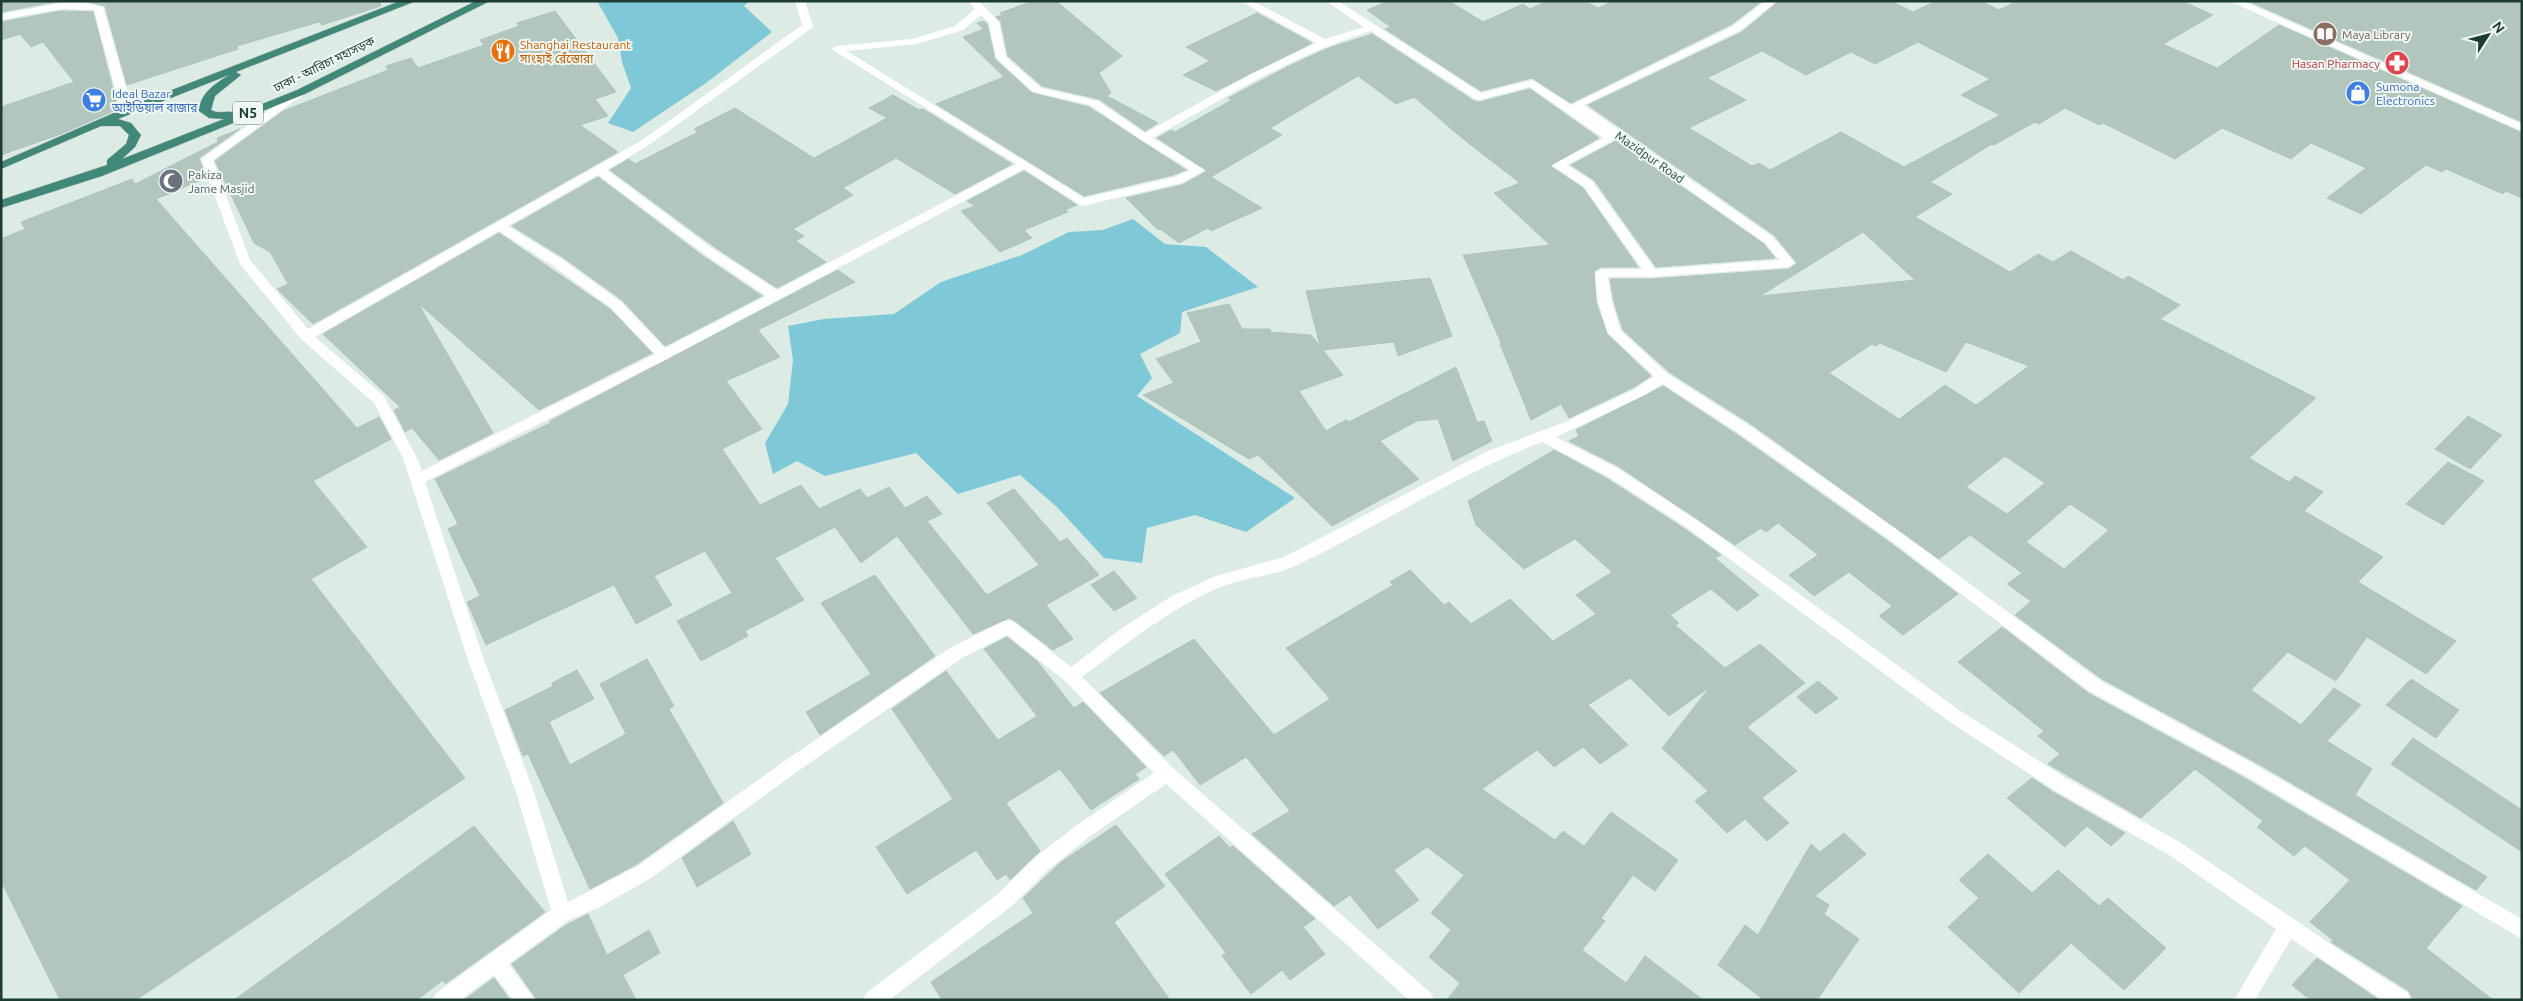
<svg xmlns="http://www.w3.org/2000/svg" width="2523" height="1001" font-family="Ubuntu,'Noto Sans Bengali',sans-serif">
  <rect width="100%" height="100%" fill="#ddebe5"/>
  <path fill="#7ec8d7" d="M 597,1 L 749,1 L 744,6 L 772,32 L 706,83 L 633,132 L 608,123 L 631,88 L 622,62 L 618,38 Z
    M 1133,219 L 1165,244 L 1206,247 L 1258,287 L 1182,312 L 1180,333 L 1140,354 L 1152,378 L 1137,396 L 1295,498 L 1246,532 L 1195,515 L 1147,528 L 1142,563 L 1104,558 L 1057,507 L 1020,475 L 958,494 L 916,453 L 825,476 L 797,461 L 773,474 L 765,443 L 788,404 L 793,360 L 788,326 L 824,319 L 894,314 L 941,282 L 1022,255 L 1069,232 L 1103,230 Z"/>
  <path fill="#b2c6be" stroke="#afc5bc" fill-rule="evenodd" d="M 1,1 L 60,1 L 1,12 Z
    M 86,1 L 380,1 L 381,6 L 322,25 L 319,22 L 237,46 L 238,49 L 127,85 L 105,6 Z
    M 1033,1 L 1056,1 L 1122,56 L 1099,73 L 1111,93 L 1107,96 L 1158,123 L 1145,131 L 1099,99 L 1042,86 L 1008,56 L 1001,22 L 996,17 L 1002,15 L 1000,13 Z
    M 1389,1 L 1449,1 L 1483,22 L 1523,4 L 1530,9 L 1547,1 L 1585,1 L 1598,8 L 1613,1 L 1762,1 L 1732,24 L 1571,103 L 1532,78 L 1481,91 L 1385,29 L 1391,27 L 1367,10 Z
    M 1779,1 L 1891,1 L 1913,12 L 1936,1 L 1981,1 L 1999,10 L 2017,1 L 2182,1 L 2213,15 L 2163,44 L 2217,68 L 2279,25 L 2522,133 L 2522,198 L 2506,191 L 2503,194 L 2446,169 L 2442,172 L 2426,165 L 2361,214 L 2327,198 L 2366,168 L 2311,143 L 2291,159 L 2222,128 L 2175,159 L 2103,123 L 2099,125 L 2065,108 L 2039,124 L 2035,122 L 1994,145 L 1992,144 L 1930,182 L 1952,194 L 1915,217 L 2010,272 L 2038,254 L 2053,262 L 2071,251 L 2123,280 L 2128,276 L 2180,305 L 2160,319 L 2316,398 L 2249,458 L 2289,482 L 2295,476 L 2323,492 L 2304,511 L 2383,557 L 2358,582 L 2456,641 L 2426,674 L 2367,637 L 2336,681 L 2288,652 L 2251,690 L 2301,725 L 2334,688 L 2361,705 L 2327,741 L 2372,769 L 2355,795 L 2487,877 L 2476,890 L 2255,762 L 2102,679 L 2015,615 L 2031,601 L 2007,584 L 2022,573 L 1970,535 L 1939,559 L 1751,424 L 1669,372 L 1623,330 L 1614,302 L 1610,279 L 1652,279 L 1789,269 L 1797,263 L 1774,235 L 1588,105 L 1742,32 ZM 1918,42 L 1990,79 L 1961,95 L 2000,115 L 1904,167 L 1841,132 L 1770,170 L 1759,163 L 1752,166 L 1689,128 L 1746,100 L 1707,78 L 1762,51 L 1806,75 L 1851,52 L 1875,64 ZM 1863,232 L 1915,280 L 1760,296 ZM 1966,342 L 2029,366 L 1976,405 L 1945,385 L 1899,419 L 1829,373 L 1872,344 L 1876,346 L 1880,343 L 1946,372 ZM 2005,456 L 2045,483 L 2007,514 L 1966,487 ZM 2070,504 L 2109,530 L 2064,569 L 2026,542 Z
    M 2248,1 L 2522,1 L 2522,122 Z
    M 61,11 L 93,12 L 118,109 L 61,134 L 1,155 L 1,107 L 74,82 L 43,42 L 31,47 L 20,34 L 1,40 L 1,22 Z
    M 555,11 L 616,92 L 595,99 L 608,116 L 580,125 L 618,152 L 313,324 L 277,289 L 288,284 L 270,252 L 254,243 L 215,161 L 283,111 L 388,70 L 386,66 L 411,58 L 418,68 L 484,45 L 480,40 L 519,26 L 517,23 Z
    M 1257,13 L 1312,43 L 1216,91 L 1183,75 L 1210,61 L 1186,47 Z
    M 984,21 L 987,24 L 995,59 L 1032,93 L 1089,107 L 1186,170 L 1173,175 L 1084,196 L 936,104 L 1004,77 L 963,37 L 984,29 L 977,23 Z
    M 1372,34 L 1474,101 L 1479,102 L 1530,89 L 1599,138 L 1550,166 L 1583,188 L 1638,267 L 1601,267 L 1594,271 L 1596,302 L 1607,334 L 1651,376 L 1634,387 L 1569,418 L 1561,404 L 1531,420 L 1500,344 L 1501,343 L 1463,255 L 1550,245 L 1494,193 L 1520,183 L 1462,138 L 1414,97 L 1396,104 L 1358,76 L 1270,128 L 1282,135 L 1211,177 L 1262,208 L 1211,231 L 1208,228 L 1179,243 L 1160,229 L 1158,230 L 1126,198 L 1182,185 L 1207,171 L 1157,138 L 1171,130 L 1175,132 L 1232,100 L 1228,98 L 1287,67 L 1326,49 Z
    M 893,95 L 919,110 L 923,109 L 1012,164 L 955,194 L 896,158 L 843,188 L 853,195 L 793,229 L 804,236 L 796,241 L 826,262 L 777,288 L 713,246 L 610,170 L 629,159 L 635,164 L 698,132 L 694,129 L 735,108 L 814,158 L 887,118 L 869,108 Z
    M 240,129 L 199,158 L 206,178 L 156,199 L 357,428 L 379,417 L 391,439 L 313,481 L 367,547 L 311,579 L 465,778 L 136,1000 L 60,1000 L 1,881 L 1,239 L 25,229 L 21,222 L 132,179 L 135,184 L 218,142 L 217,138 Z
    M 1616,141 L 1764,244 L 1775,258 L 1656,267 L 1594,180 L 1571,165 Z
    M 1024,171 L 1077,205 L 1065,210 L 1068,212 L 1024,230 L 1032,238 L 1000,252 L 961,211 L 975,206 L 967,201 Z
    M 598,177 L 703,256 L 762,296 L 665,346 L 622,300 L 564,258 L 512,226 Z
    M 499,233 L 610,309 L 652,353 L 539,410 L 418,303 L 493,433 L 439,460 L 412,428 L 405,432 L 394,410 L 400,407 L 323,334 Z
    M 838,270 L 855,282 L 758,330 L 780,357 L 726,381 L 762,429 L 722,449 L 760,505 L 801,485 L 819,509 L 860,489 L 867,498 L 889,487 L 905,508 L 927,496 L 942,514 L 927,521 L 987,595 L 1039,565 L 987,503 L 1014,489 L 1060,542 L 1067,538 L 1099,575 L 1046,605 L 1073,639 L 1053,650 L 1015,621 L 1009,618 L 973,634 L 897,536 L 861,563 L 835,527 L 775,558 L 804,600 L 745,631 L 748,636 L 701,661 L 677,621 L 732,593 L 705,551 L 654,576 L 672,605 L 636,624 L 614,585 L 486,645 L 467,602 L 480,596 L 448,529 L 458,524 L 435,479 L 552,422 L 550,421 Z
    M 1430,278 L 1452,336 L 1398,356 L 1394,342 L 1323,350 L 1343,375 L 1299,391 L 1326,431 L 1346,420 L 1349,422 L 1456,367 L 1477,422 L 1484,421 L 1492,441 L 1453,461 L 1438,419 L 1417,421 L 1380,441 L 1419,479 L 1332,526 L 1258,455 L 1249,459 L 1143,395 L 1174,383 L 1156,359 L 1201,342 L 1187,313 L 1229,304 L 1242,329 L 1270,329 L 1271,332 L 1311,335 L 1320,346 L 1306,291 Z
    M 1663,386 L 1739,436 L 1889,542 L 1958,594 L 1903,635 L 1879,616 L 1892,606 L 1849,572 L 1814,596 L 1789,575 L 1818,555 L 1778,523 L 1766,532 L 1761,528 L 1735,545 L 1618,466 L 1569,441 L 1579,436 L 1576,430 Z
    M 2468,416 L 2502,435 L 2470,469 L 2435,449 Z
    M 1554,450 L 1606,478 L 1685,529 L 1721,555 L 1715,558 L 1759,595 L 1737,611 L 1711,589 L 1670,615 L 1679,623 L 1675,625 L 1725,668 L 1760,644 L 1805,683 L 1747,727 L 1797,771 L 1762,798 L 1789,823 L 1767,841 L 1745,819 L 1727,833 L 1695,801 L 1708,791 L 1662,748 L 1710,687 L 1669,716 L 1630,678 L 1588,705 L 1628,745 L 1600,764 L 1583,747 L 1554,767 L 1537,750 L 1482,789 L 1555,840 L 1563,831 L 1584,846 L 1611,812 L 1678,860 L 1655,891 L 1633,875 L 1601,918 L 1605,921 L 1582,950 L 1626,983 L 1645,956 L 1703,1000 L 1447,1000 L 1460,983 L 1429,957 L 1451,930 L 1431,913 L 1464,875 L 1427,847 L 1394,870 L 1419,900 L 1378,929 L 1350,895 L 1334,906 L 1252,834 L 1290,811 L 1246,757 L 1200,785 L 1173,750 L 1164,756 L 1100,693 L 1194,639 L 1274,735 L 1330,699 L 1286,648 L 1393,585 L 1390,582 L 1410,570 L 1444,605 L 1449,602 L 1471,624 L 1510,599 L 1553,641 L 1596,614 L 1576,595 L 1612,572 L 1575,539 L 1524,569 L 1476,525 L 1468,501 Z
    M 2448,462 L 2484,481 L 2443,525 L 2406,504 Z
    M 1114,571 L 1137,598 L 1114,611 L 1091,585 Z
    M 875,575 L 935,656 L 820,735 L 806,712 L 871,674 L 821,603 Z
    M 2002,627 L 2088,693 L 2241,776 L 2462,906 L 2426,948 L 2493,1000 L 2413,1000 L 2409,991 L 2331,942 L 2333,940 L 2310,922 L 2350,880 L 2305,846 L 2294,856 L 2257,827 L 2263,821 L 2195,769 L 2141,818 L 2048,764 L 2060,754 L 2038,736 L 2044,731 L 1958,662 Z
    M 1007,637 L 1037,661 L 1074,708 L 1083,702 L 1146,767 L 1135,774 L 1139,779 L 1091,810 L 1060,769 L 1006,803 L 1040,851 L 1010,880 L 1006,874 L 997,880 L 976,850 L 907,894 L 876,847 L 953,799 L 892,709 L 946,671 L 998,740 L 1037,716 L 984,649 Z
    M 647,659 L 674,706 L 669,709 L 723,803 L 637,864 L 590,889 L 528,754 L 523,756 L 505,710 L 553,686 L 552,683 L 577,670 L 594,699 L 549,722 L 570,765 L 626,734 L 600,684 Z
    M 2411,679 L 2459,710 L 2436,738 L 2386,705 Z
    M 1818,681 L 1838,698 L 1816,714 L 1797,697 Z
    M 2413,738 L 2522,810 L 2522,852 L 2391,764 Z
    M 2032,778 L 2053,792 L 2125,833 L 2111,846 L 2087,826 L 2065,847 L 2007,798 Z
    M 733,821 L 751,854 L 697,887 L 682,858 Z
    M 1116,825 L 1165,886 L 1114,922 L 1170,1000 L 942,1000 L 931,982 L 1033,913 L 1023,898 L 1061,862 Z
    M 474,826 L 545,912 L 445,984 L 443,980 L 417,1000 L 234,1000 Z
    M 1844,833 L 1866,854 L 1815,896 L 1829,905 L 1824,914 L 1859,939 L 1817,1000 L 1764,1000 L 1718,965 L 1745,925 L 1758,935 L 1811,844 L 1820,852 Z
    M 1219,836 L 1230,848 L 1233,846 L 1315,919 L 1303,927 L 1325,954 L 1290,980 L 1282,970 L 1251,994 L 1222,956 L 1226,953 L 1165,874 Z
    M 1988,854 L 2032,893 L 2058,870 L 2099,906 L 2108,898 L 2166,948 L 2124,990 L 2071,943 L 2019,993 L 1948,927 L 1979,898 L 1959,880 Z
    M 588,914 L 607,955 L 649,930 L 660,953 L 623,975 L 636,1000 L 537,1000 L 512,964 L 566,925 Z
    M 2317,958 L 2379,1000 L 2310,1000 L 2292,985 Z
    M 494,978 L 510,1000 L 464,1000 Z"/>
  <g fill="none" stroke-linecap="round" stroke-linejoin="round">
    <defs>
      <path id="trunk" d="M 400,1 L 416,1 L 236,72 L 241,75 L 215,96 L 211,110 C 219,115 229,109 237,114 L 297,90 L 476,1 L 490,1 L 305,94 L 102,176 L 1,208 L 1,200 L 107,165 L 107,160 L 126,144 L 129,135 L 120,126 L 101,126 L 1,169 L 1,162 L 123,109 ZM 229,75 C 215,84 200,93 199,111 L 209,118 L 224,119 L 122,159 L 135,147 L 141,135 L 131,123 L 118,119 Z"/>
    </defs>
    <use href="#trunk" stroke="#c0c8c6" stroke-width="1"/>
    <path fill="#fff" fill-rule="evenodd" d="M 795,1 L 805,1 L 813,26 L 812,28 L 649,145 L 607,170 L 712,248 L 777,290 L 1016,164 L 831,49 L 836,46 L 912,39 L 955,26 L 975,9 L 968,1 L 979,1 L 999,22 L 1006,57 L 1041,88 L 1098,101 L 1145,133 L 1251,74 L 1316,43 L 1240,1 L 1253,1 L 1325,39 L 1364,27 L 1326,1 L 1338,1 L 1481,93 L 1532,80 L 1571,105 L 1733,26 L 1765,1 L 1777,1 L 1741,30 L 1584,105 L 1773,237 L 1795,263 L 1789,267 L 1652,277 L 1608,277 L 1612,302 L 1621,331 L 1668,374 L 1750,426 L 1900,532 L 2101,681 L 2254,764 L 2522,919 L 2522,939 L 2242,774 L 2089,691 L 1890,540 L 1740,434 L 1663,384 L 1645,395 L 1556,437 L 1617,468 L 1696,519 L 1959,710 L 2066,778 L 2181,843 L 2344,953 L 2408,993 L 2411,1000 L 2383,1000 L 2291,939 L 2255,1000 L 2234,1000 L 2276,929 L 2169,855 L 2054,790 L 1947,720 L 1686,527 L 1607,476 L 1542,442 C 1456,475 1379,526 1295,566 C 1273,576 1248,577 1226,585 C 1173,606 1127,643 1082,677 L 1173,768 L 1431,993 L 1434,1000 L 1409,1000 L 1166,784 L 1089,837 L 1048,870 L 1012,906 L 889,1000 L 863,1000 L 866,993 L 998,894 L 1034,858 L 1077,825 L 1154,773 L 1065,681 L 1007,635 L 962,658 L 798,771 L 651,878 L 598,908 L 569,920 L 509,964 L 535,1000 L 513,1000 L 494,975 L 460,1000 L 433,1000 L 436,993 L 551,910 L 516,792 L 468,660 L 403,458 L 374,403 L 301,339 L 240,264 L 201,159 L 297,90 L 301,89 L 307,92 L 213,160 L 250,260 L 308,329 L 641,141 L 802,25 ZM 981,15 L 989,23 L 996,58 L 1033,92 L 1090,105 L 1141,140 L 1190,170 L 1174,177 L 1084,198 L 847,51 L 917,44 L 963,30 ZM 1371,31 L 1475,99 L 1479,100 L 1530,87 L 1603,138 L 1552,165 L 1584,187 L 1642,269 L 1601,269 L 1595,273 L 1598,302 L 1608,333 L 1654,376 L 1635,389 L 1565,422 L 1488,451 L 1284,557 L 1216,576 L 1172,596 L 1122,628 L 1071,667 L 1014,622 L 1008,620 L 1002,622 L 950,648 L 786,760 L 638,866 L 568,902 L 534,792 L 484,660 L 425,482 L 669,358 L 1024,169 L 1082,206 L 1182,183 L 1205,170 L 1153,138 C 1224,98 1293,55 1371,31 ZM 1616,139 L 1765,243 L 1779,260 L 1655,269 L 1592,181 L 1567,165 ZM 598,175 L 704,254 L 766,296 L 665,348 L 621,302 L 563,260 L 508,226 ZM 499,231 L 553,266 L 611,308 L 655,354 L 422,471 L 417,458 L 384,396 L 315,337 Z
      M 61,3 L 85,3 L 103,7 L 133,111 L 131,113 L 123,113 L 121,111 L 94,10 L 61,9 L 1,20 L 1,14 Z"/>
    <path fill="#fff" fill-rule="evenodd" d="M 2229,1 L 2243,1 L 2522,124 L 2522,131 Z"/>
    <use href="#trunk" fill="#428878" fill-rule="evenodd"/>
  </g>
  <defs>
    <symbol id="library-disc" viewBox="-11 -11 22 22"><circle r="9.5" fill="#8d6e63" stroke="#eef7f3"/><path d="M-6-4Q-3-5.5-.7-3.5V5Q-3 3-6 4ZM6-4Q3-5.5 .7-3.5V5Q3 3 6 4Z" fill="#fff"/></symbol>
    <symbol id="restaurant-disc" viewBox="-11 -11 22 22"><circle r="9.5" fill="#e8710a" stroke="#eef7f3"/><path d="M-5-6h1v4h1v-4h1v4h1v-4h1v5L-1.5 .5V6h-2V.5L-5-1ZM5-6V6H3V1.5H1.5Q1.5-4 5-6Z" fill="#fff"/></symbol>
    <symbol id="pharmacy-disc" viewBox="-11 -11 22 22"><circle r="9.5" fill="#e0444e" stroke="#eef7f3"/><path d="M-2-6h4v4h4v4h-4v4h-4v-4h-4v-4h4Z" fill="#fff"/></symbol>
    <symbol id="shop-disc" viewBox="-11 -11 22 22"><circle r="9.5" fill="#3f7fe0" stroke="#eef7f3"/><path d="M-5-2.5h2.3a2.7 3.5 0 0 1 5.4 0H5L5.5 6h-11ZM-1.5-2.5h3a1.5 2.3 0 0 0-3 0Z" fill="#fff"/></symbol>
    <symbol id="supermarket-disc" viewBox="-11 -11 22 22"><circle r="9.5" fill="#3f7fe0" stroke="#eef7f3"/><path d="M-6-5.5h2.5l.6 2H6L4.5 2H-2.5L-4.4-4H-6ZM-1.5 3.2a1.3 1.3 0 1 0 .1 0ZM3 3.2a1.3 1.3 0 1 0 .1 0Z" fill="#fff"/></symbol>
    <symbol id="mosque-disc" viewBox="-11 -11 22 22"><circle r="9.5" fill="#6b7280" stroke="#eef7f3"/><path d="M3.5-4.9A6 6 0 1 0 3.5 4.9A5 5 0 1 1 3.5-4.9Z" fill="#fff"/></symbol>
  </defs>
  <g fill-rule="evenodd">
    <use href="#library-disc" x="2311" y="20" width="28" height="28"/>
    <use href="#restaurant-disc" x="489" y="37" width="28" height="28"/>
    <use href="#pharmacy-disc" x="2383" y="49" width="28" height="28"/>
    <use href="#shop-disc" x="2344" y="79" width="28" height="28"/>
    <use href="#supermarket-disc" x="80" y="86" width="28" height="28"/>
    <use href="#mosque-disc" x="157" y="167" width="28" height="28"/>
  </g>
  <g text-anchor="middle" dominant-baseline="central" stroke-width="4" stroke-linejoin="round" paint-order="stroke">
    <g font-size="12" fill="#785e54" stroke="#eef7f3" text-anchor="start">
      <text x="2342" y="34">Maya Library</text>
    </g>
    <g font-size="12" fill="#c56008" stroke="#eef7f3" text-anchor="start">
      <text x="520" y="44">Shanghai Restaurant<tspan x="520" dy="14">সাংহাই রেঁস্তোরা</tspan></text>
    </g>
    <g font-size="12" fill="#be3a42" stroke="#eef7f3" text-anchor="end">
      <text x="2380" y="63">Hasan Pharmacy</text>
    </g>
    <g font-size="12" fill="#1d3c34" stroke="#eef7f3">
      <text transform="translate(324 64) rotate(-26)">ঢাকা - আরিচা মহাসড়ক</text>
      <text transform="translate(1650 157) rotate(35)">Mazidpur Road</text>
    </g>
    <g font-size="12" fill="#366cbe" stroke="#eef7f3" text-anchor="start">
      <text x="2376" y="86">Sumona<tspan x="2376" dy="14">Electronics</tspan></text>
      <text x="112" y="93">Ideal Bazar<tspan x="112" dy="14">আইডিয়াল বাজার</tspan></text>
    </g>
    <g font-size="12" fill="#5b616d" stroke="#eef7f3" text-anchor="start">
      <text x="188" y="174">Pakiza<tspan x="188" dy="14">Jame Masjid</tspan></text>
    </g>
    <rect fill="#eef7f3" stroke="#5c746d" stroke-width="1" x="233" y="101.5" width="30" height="23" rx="4"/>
    <g font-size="14" font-weight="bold" fill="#1d3c34">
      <text x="248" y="113">N5</text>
    </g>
  </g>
  <rect width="2523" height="1001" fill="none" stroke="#1d3c34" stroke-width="5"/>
  <g transform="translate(2488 35) rotate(54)" stroke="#eef7f3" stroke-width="4" paint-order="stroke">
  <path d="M0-4L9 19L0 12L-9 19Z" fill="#1d3c34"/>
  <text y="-8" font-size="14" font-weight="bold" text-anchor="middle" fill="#1d3c34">N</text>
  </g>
</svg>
